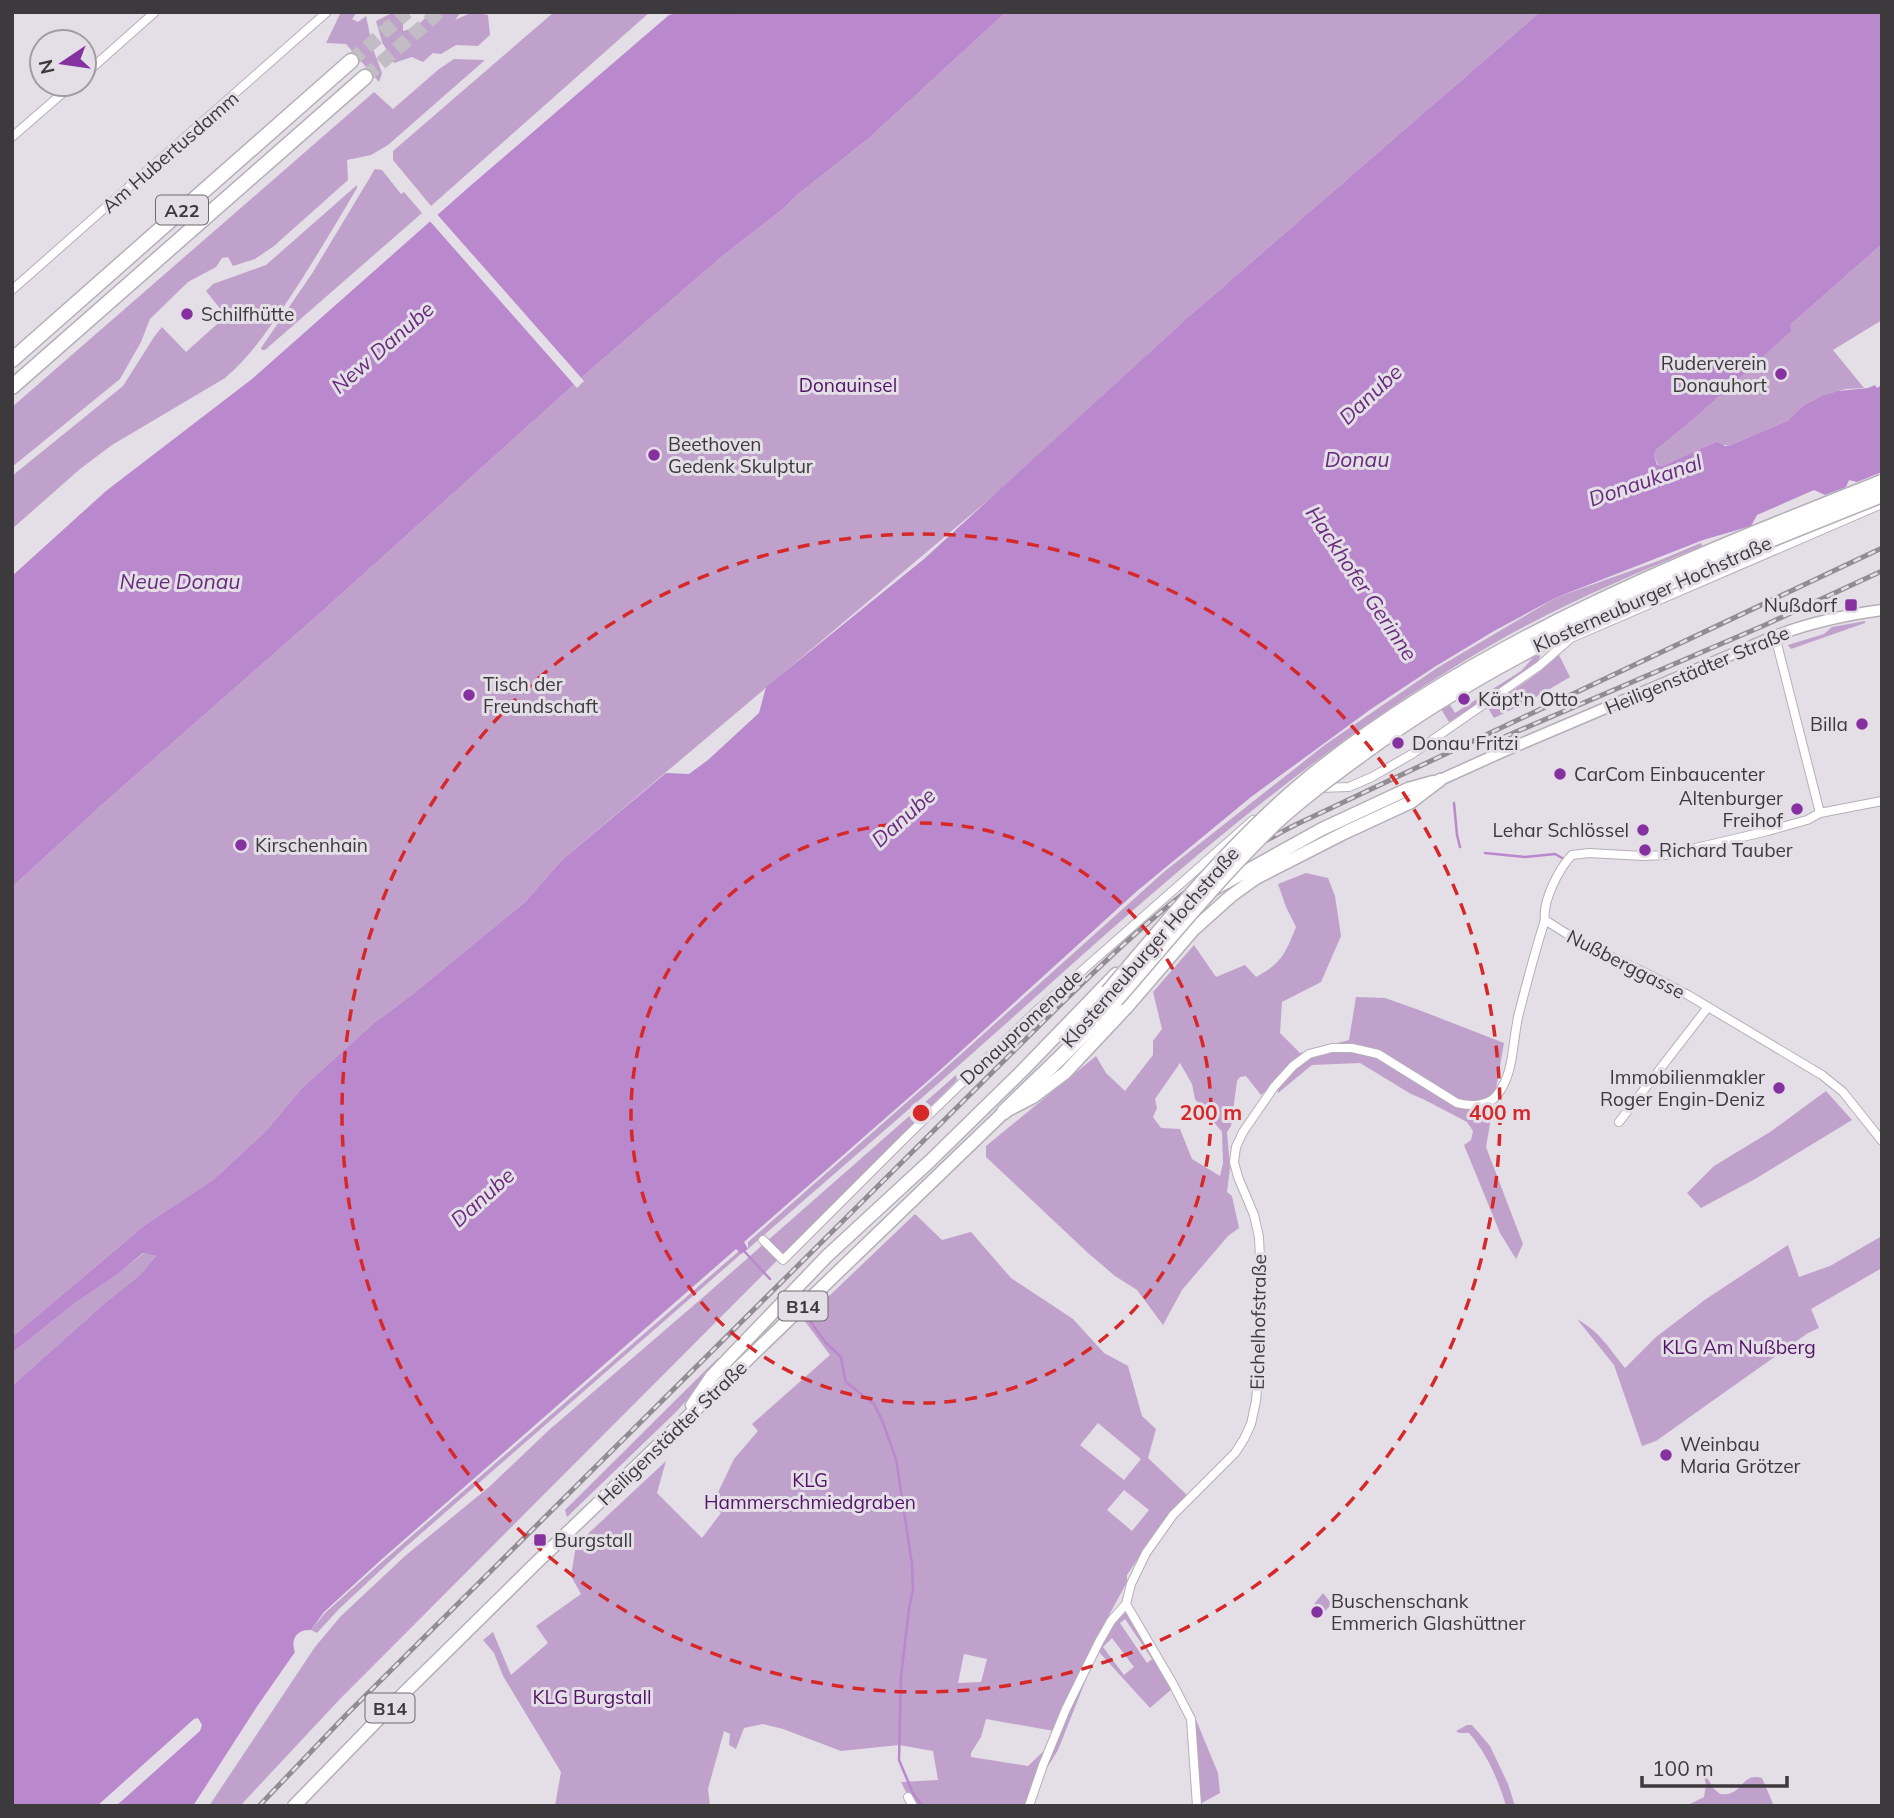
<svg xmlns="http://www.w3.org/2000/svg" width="1894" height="1818" font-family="Mulish,sans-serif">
  <rect width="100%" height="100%" fill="#e4dee7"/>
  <path fill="#c0a1cc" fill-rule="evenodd" d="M 341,12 L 357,12 L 352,19 L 358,22 L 366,16 L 373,49 L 382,73 L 379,82 L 346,44 L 326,43 Z
    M 431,12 L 461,12 L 455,20 L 473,12 L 488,15 L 490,35 L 478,46 L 456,45 L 441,54 L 433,53 L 423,62 L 412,57 L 394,63 L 382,42 L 376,21 L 392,13 L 403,19 L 403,31 L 416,27 Z
    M 554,12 L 650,12 L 431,206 L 393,160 L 393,151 Z
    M 1006,12 L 1540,12 L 1186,319 L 999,491 L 562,860 L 525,902 L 413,994 L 374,1023 L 302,1088 L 267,1130 L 213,1180 L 145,1225 L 12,1337 L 12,887 L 105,802 L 319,614 L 590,370 L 726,253 L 783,209 L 797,195 L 869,138 Z
    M 454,59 L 485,60 L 388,145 L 371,155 L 347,160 L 348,180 L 274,246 L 255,259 L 233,266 L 228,257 L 222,258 L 216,267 L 188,282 L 150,319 L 141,342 L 120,379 L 12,467 L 12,407 L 374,92 L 393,109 L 439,69 Z
    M 375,169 L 382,170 L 401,194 L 404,192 L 422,213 L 265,350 L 262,350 L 261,348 L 313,272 Z
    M 357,185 L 357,188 C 333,229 309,269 283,308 C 265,334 249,358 225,378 L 112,445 L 80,469 L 12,529 L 12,476 L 123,386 L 154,337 L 162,327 L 186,352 L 226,316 L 206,291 L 213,284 L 266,265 Z
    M 1882,244 L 1882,320 L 1833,350 L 1864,388 L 1846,389 L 1823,395 L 1803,406 L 1787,421 L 1731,445 L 1721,445 L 1663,466 L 1658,465 L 1654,455 L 1656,450 L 1703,411 L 1790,331 L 1790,325 Z
    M 1701,543 L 1702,546 C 1627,577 1551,609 1481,651 C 1308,752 1158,887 1010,1020 C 924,1097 835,1173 748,1249 L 748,1242 L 940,1073 L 1165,871 L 1326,744 L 1437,668 L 1555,598 L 1658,561 Z
    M 1865,621 L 1865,623 L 1791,649 L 1788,645 L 1824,634 L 1832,627 Z
    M 1539,651 L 1540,657 L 1537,663 L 1478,705 L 1449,722 L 1441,709 L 1450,705 L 1455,713 L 1521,671 Z
    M 1559,655 L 1570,677 L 1531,700 L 1494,718 L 1488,708 L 1538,673 Z
    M 1306,873 L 1328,878 L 1335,896 L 1341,936 L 1321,982 L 1282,1002 L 1280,1033 L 1300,1053 L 1349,1040 L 1356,997 L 1385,998 L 1419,1010 L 1504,1043 L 1486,1147 L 1523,1244 L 1516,1259 L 1500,1233 L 1464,1145 L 1471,1140 L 1473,1131 L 1467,1122 L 1423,1099 L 1411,1094 L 1360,1063 L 1312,1065 L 1278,1093 L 1277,1081 L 1261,1095 L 1246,1076 L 1240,1077 L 1237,1081 L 1231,1126 L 1227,1132 L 1230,1168 L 1227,1192 L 1232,1196 L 1239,1228 L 1228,1236 L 1182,1290 L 1163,1325 L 1137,1290 L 1115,1276 L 1088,1253 L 986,1157 L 986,1146 L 1096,1056 L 1106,1073 L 1125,1091 L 1153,1055 L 1153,1041 L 1162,1029 L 1153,992 L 1194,945 L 1216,977 L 1245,965 L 1256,977 C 1282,963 1285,954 1296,927 L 1286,907 L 1278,884 ZM 1180,1063 L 1192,1084 L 1195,1099 L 1222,1132 L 1223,1163 L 1220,1176 L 1192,1159 L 1180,1129 L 1161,1128 L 1153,1117 L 1157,1108 L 1155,1099 Z
    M 956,1075 L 957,1080 L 340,1699 L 240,1806 L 209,1806 L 315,1647 L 340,1617 L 405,1556 L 489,1487 L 549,1430 L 708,1293 Z
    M 1826,1091 L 1852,1120 L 1755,1179 L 1701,1208 L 1687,1193 L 1714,1166 L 1770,1132 Z
    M 915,1214 L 942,1240 L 971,1232 L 1011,1278 L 1073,1319 L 1104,1353 L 1128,1366 L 1142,1416 L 1156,1429 L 1148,1458 L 1187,1495 L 1163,1522 L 1127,1575 L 1127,1582 L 1095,1641 L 1087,1677 L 1058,1750 L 1032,1792 L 1027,1806 L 913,1806 L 901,1782 L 938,1780 L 933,1751 L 899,1745 L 841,1751 L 783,1729 L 763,1724 L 744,1728 L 736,1749 L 729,1745 L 730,1734 L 724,1731 L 708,1789 L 710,1806 L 555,1806 L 561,1772 L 503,1676 L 494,1653 L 483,1640 L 493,1632 L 511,1675 L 548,1643 L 536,1626 L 581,1594 L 571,1576 L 576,1545 L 666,1461 L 657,1493 L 702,1538 L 721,1513 L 712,1505 L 734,1459 L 758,1431 L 752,1424 L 830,1355 L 804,1320 ZM 1098,1423 L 1141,1459 L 1124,1480 L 1080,1445 ZM 1124,1490 L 1149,1510 L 1132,1531 L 1107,1510 ZM 964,1654 L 987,1659 L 981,1682 L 958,1683 ZM 986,1719 L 1054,1731 L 1050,1745 L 1028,1766 L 971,1757 L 971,1753 L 981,1737 Z
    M 1882,1236 L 1882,1268 L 1811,1309 L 1819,1328 L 1808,1333 L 1656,1441 L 1642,1446 L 1614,1365 L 1577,1319 C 1601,1333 1608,1347 1625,1368 L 1656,1337 L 1706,1299 L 1788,1245 L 1799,1277 L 1830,1266 Z
    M 739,1251 L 741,1254 L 400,1552 L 339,1609 L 317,1633 L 311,1630 L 325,1613 L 383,1561 Z
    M 144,1253 L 156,1256 L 140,1275 L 106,1302 L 12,1386 L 12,1353 L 75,1303 L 118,1274 Z
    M 718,1358 L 721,1361 L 677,1411 L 567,1517 L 565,1510 Z
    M 1323,1593 L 1332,1604 L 1322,1614 L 1314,1604 Z
    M 1124,1613 L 1129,1615 L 1173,1688 L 1150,1708 L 1099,1652 C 1104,1639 1111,1621 1124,1613 ZM 1125,1619 L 1152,1659 L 1147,1663 L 1120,1623 ZM 1112,1638 L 1134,1667 L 1124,1675 L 1103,1647 Z
    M 1194,1715 L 1218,1773 L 1220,1793 L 1200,1804 Z
    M 1467,1725 L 1472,1725 L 1490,1746 L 1508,1784 L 1515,1806 L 1506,1806 C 1498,1779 1487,1754 1469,1733 L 1459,1733 L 1456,1731 Z
    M 1702,1768 L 1713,1788 L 1720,1794 C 1744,1797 1740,1772 1762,1778 L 1774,1806 L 1686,1806 L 1704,1797 L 1706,1785 Z"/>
  <path fill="#ba88cc" d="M 682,12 L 1006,12 L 869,138 L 797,195 L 783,209 L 726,253 L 590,370 L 319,614 L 105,802 L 12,887 L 12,576 L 106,491 L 252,379 L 469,187 L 669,15 Z
    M 1540,12 L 1882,12 L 1882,244 L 1790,325 L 1791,331 L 1703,411 L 1656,450 L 1654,455 L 1657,465 L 1663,466 L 1717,442 L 1725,446 L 1731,445 L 1787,421 L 1803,406 L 1823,395 L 1838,391 L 1868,388 L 1875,385 L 1877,388 L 1882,385 L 1882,472 L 1857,482 L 1849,480 L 1846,487 L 1825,495 L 1814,490 L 1757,515 L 1751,526 L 1703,540 L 1555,598 L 1494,631 L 1436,666 L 1371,709 L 1251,797 L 1137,891 L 938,1072 L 744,1242 L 748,1249 L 741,1254 L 736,1249 L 382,1559 L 324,1612 L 311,1630 C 297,1629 290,1639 295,1652 L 258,1705 L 193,1806 L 116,1806 L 200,1731 L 202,1725 L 198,1718 L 194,1719 L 97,1806 L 12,1806 L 12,1386 L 106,1302 L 140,1275 L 156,1256 L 143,1253 L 118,1274 L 75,1303 L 12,1353 L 12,1337 L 145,1225 L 213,1180 L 267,1130 L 302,1088 L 374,1023 L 413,994 L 525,902 L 562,860 L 666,773 L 689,774 L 708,760 L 759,713 L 766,687 L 924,559 L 1186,319 Z"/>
  <path fill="#e4dee7" d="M 435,212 L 584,381 L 577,388 L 428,219 Z"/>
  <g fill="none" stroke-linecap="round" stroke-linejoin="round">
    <path stroke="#ba88cc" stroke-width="2.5" d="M 1454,803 L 1457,835 L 1460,847
      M 1485,853 L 1525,857 L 1555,854 L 1564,859
      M 744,1251 L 770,1279
      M 808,1318 L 825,1342 L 841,1357 L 845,1379 L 847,1383 L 874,1404 L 882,1420 L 896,1459 L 912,1564 L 913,1590 L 909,1609 L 901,1676 L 899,1760 L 913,1793 L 922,1806"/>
    <path stroke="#682b7d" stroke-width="2" stroke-dasharray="9 7" stroke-linecap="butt" d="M 715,12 L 728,14 L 737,12"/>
    <path stroke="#c2bdc5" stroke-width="14" stroke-dasharray="14 7" stroke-linecap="butt" d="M 351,61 L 407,12
      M 365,77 L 439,12"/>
    <defs>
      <path id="street" d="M 84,75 L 155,12
        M 12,137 L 73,84
        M 12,290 L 327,12
        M 1775,636 L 1820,813
        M 1318,788 L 1349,787 L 1372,777 L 1412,754 L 1539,666 L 1571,638 L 1882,504
        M 1545,920 L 1578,941 L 1642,971 L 1688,995 L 1822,1075 L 1843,1092 L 1882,1141
        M 1619,1122 L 1708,1007
        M 763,1240 L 783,1260 L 905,1138 L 1034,1013 L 1253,820
        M 1126,1604 L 1173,1684 L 1191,1719 L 1197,1806
        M 908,1797 L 913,1806
        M 1029,1806 L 1043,1765 L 1066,1709 L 1099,1642 L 1111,1621 L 1126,1604 L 1131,1584 L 1146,1553 L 1173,1515 L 1235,1453 L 1244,1439 L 1251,1424 L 1256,1401 L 1258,1377 L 1260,1260 L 1259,1237 L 1254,1215 L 1238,1177 L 1234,1162 L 1236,1147 L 1243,1132 L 1274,1087 L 1293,1066 L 1309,1054 L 1332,1048 L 1352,1048 L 1378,1054 L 1457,1103 C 1469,1106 1488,1107 1497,1095 C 1515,1073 1512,1040 1519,1013 C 1527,982 1535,951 1545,920 C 1542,902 1559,868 1572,855 L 1589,853 L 1643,856 L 1666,855 L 1768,831 L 1807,820 L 1820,813 L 1882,801"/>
      <path id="secondary" d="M 1440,780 L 1502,752 L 1775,636 C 1809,623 1845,615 1882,610"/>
      <path id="primary" d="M 1214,889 L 1322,829 L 1408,789 L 1433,782
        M 692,1405 L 711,1377 L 827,1256 L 930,1161 L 1022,1071 L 1116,974
        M 294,1806 L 394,1703 L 534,1565 L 1004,1112 L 1033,1097 L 1065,1073 L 1126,1008 L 1193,930 L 1231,896 L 1256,878 L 1344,833 L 1411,802 L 1440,780"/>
      <path id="highway" d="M 12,360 L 351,61
        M 12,387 L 365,77
        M 1071,1037 L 1108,992
        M 1004,1112 C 1041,1075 1081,1040 1116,1000"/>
    </defs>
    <use href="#street" stroke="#b5afb8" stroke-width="10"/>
    <use href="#secondary" stroke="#b5afb8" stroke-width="13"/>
    <use href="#primary" stroke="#b5afb8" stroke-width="15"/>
    <use href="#highway" stroke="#b5afb8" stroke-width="17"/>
    <use href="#street" stroke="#fff" stroke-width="8"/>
    <use href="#secondary" stroke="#fff" stroke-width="10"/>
    <use href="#primary" stroke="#fff" stroke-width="12"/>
    <use href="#highway" stroke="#fff" stroke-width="14"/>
    <defs>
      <path id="rail" d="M 1504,737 L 1765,625 L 1882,571
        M 259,1806 L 346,1715 L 1051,1014 C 1103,963 1156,911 1216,870 C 1241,854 1268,839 1295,825 L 1882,548"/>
    </defs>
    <use href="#rail" stroke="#908c92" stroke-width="5"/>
    <use href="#rail" stroke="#e4dee7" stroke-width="2.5" stroke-dasharray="8" stroke-linecap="butt"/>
    <defs>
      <path id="highway-bridge" d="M 1108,992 C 1175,913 1241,831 1323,767 C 1489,637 1688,559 1882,482
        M 1116,1000 C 1168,940 1218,878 1275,823 C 1302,798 1332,776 1362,754 C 1519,638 1702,567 1882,495"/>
    </defs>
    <use href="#highway-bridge" stroke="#b5afb8" stroke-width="17" stroke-linecap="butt"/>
    <use href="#highway-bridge" stroke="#fff" stroke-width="14"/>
  </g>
  <g fill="none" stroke="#d62828" stroke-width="3.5" stroke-dasharray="12 9">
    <circle cx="921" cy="1113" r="290"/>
    <circle cx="921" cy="1113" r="579"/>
  </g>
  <g fill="#8532a0" stroke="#e4dee7" stroke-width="2.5">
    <circle cx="187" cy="314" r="7"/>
    <circle cx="1781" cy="374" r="7"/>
    <circle cx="654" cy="455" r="7"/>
    <rect x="1844" y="598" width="14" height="14" rx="3.5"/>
    <circle cx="469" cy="695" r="7"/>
    <circle cx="1464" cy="699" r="7"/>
    <circle cx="1862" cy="724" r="7"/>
    <circle cx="1398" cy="743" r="7"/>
    <circle cx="1560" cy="774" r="7"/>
    <circle cx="1797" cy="809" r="7"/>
    <circle cx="1643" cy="830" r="7"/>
    <circle cx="241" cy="845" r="7"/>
    <circle cx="1645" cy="850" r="7"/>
    <circle cx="1779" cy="1088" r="7"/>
    <circle cx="1666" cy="1455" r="7"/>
    <rect x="533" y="1533" width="14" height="14" rx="3.5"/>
    <circle cx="1317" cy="1612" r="7"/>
  </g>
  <g text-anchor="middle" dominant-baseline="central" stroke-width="6" stroke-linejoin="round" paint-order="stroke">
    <g fill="#e4dee7" stroke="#6e6b70" stroke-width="2">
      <rect x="156" y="195.5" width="52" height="29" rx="5"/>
      <rect x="778.5" y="1291.5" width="49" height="29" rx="5"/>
      <rect x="365.5" y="1693.5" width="49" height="29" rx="5"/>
    </g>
    <g font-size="18" font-weight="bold" fill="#3c3a3d">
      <text x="182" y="210">A22</text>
      <text x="803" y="1306">B14</text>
      <text x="390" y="1708">B14</text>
    </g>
    <g font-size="19" fill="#3c3a3d" stroke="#e4dee7">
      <text transform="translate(170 152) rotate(-41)">Am Hubertusdamm</text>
      <text transform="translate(1652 594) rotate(-24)">Klosterneuburger Hochstraße</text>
      <text transform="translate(1697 670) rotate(-23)">Heiligenstädter Straße</text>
      <text transform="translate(1150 947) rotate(-49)">Klosterneuburger Hochstraße</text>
      <text transform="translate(1626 964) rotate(27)">Nußberggasse</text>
      <text transform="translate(1021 1027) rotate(-43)">Donaupromenade</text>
      <text transform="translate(1258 1322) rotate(-89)">Eichelhofstraße</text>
      <text transform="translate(672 1433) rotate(-44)">Heiligenstädter Straße</text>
    </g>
    <g font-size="19" fill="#3c3a3d" stroke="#e4dee7" text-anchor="start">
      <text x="201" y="314">Schilfhütte</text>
      <text x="1767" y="363" text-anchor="end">Ruderverein<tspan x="1767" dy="22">Donauhort</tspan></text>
      <text x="668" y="444">Beethoven<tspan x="668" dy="22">Gedenk Skulptur</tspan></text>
      <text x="1837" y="605" text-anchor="end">Nußdorf</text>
      <text x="483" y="684">Tisch der<tspan x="483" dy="22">Freundschaft</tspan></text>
      <text x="1478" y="699">Käpt'n Otto</text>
      <text x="1848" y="724" text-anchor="end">Billa</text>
      <text x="1412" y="743">Donau Fritzi</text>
      <text x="1574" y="774">CarCom Einbaucenter</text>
      <text x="1783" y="798" text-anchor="end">Altenburger<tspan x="1783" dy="22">Freihof</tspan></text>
      <text x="1629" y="830" text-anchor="end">Lehar Schlössel</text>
      <text x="255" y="845">Kirschenhain</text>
      <text x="1659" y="850">Richard Tauber</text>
      <text x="1765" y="1077" text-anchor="end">Immobilienmakler<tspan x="1765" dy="22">Roger Engin-Deniz</tspan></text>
      <text x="1680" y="1444">Weinbau<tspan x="1680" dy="22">Maria Grötzer</tspan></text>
      <text x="554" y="1540">Burgstall</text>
      <text x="1331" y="1601">Buschenschank<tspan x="1331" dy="22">Emmerich Glashüttner</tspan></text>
    </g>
    <g font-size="19" fill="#521266" stroke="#e4dee7">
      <text x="848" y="385">Donauinsel</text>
      <text x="1739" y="1347">KLG Am Nußberg</text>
      <text x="810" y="1480">KLG<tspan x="810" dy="22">Hammerschmiedgraben</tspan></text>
      <text x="592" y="1697">KLG Burgstall</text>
    </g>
    <g font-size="21" font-style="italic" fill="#682b7d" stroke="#e4dee7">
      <text transform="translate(382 347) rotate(-41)">New Danube</text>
      <text transform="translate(1370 394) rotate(-43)">Danube</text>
      <text x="1357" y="459">Donau</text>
      <text transform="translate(1645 480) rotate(-19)">Donaukanal</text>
      <text x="180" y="581">Neue Donau</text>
      <text transform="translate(1362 583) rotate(56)">Hackhofer Gerinne</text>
      <text transform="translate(903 817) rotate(-42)">Danube</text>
      <text transform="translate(482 1197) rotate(-42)">Danube</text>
    </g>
  </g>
  <circle cx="921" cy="1113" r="10" fill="#d62828" stroke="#e4dee7" stroke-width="3.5"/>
  <g font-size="21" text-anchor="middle" font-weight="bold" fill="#d62828" stroke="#e4dee7" stroke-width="6" stroke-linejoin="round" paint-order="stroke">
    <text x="1211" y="1120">200 m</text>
    <text x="1500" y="1120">400 m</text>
  </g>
  <rect width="1894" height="1818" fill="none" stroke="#3c3a3d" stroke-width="28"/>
  <g transform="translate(63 63) rotate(257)"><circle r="33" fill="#e4dee7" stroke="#a19ca3" stroke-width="2"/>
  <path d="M0-5L12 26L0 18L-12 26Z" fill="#8532a0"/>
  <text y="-10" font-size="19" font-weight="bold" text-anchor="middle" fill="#3c3a3d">N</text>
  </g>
  <path d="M1642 1776v10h145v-10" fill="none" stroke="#3c3a3d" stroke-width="3.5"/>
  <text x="1652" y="1776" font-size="21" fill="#3c3a3d" stroke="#e4dee7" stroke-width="5" paint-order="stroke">100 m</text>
</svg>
